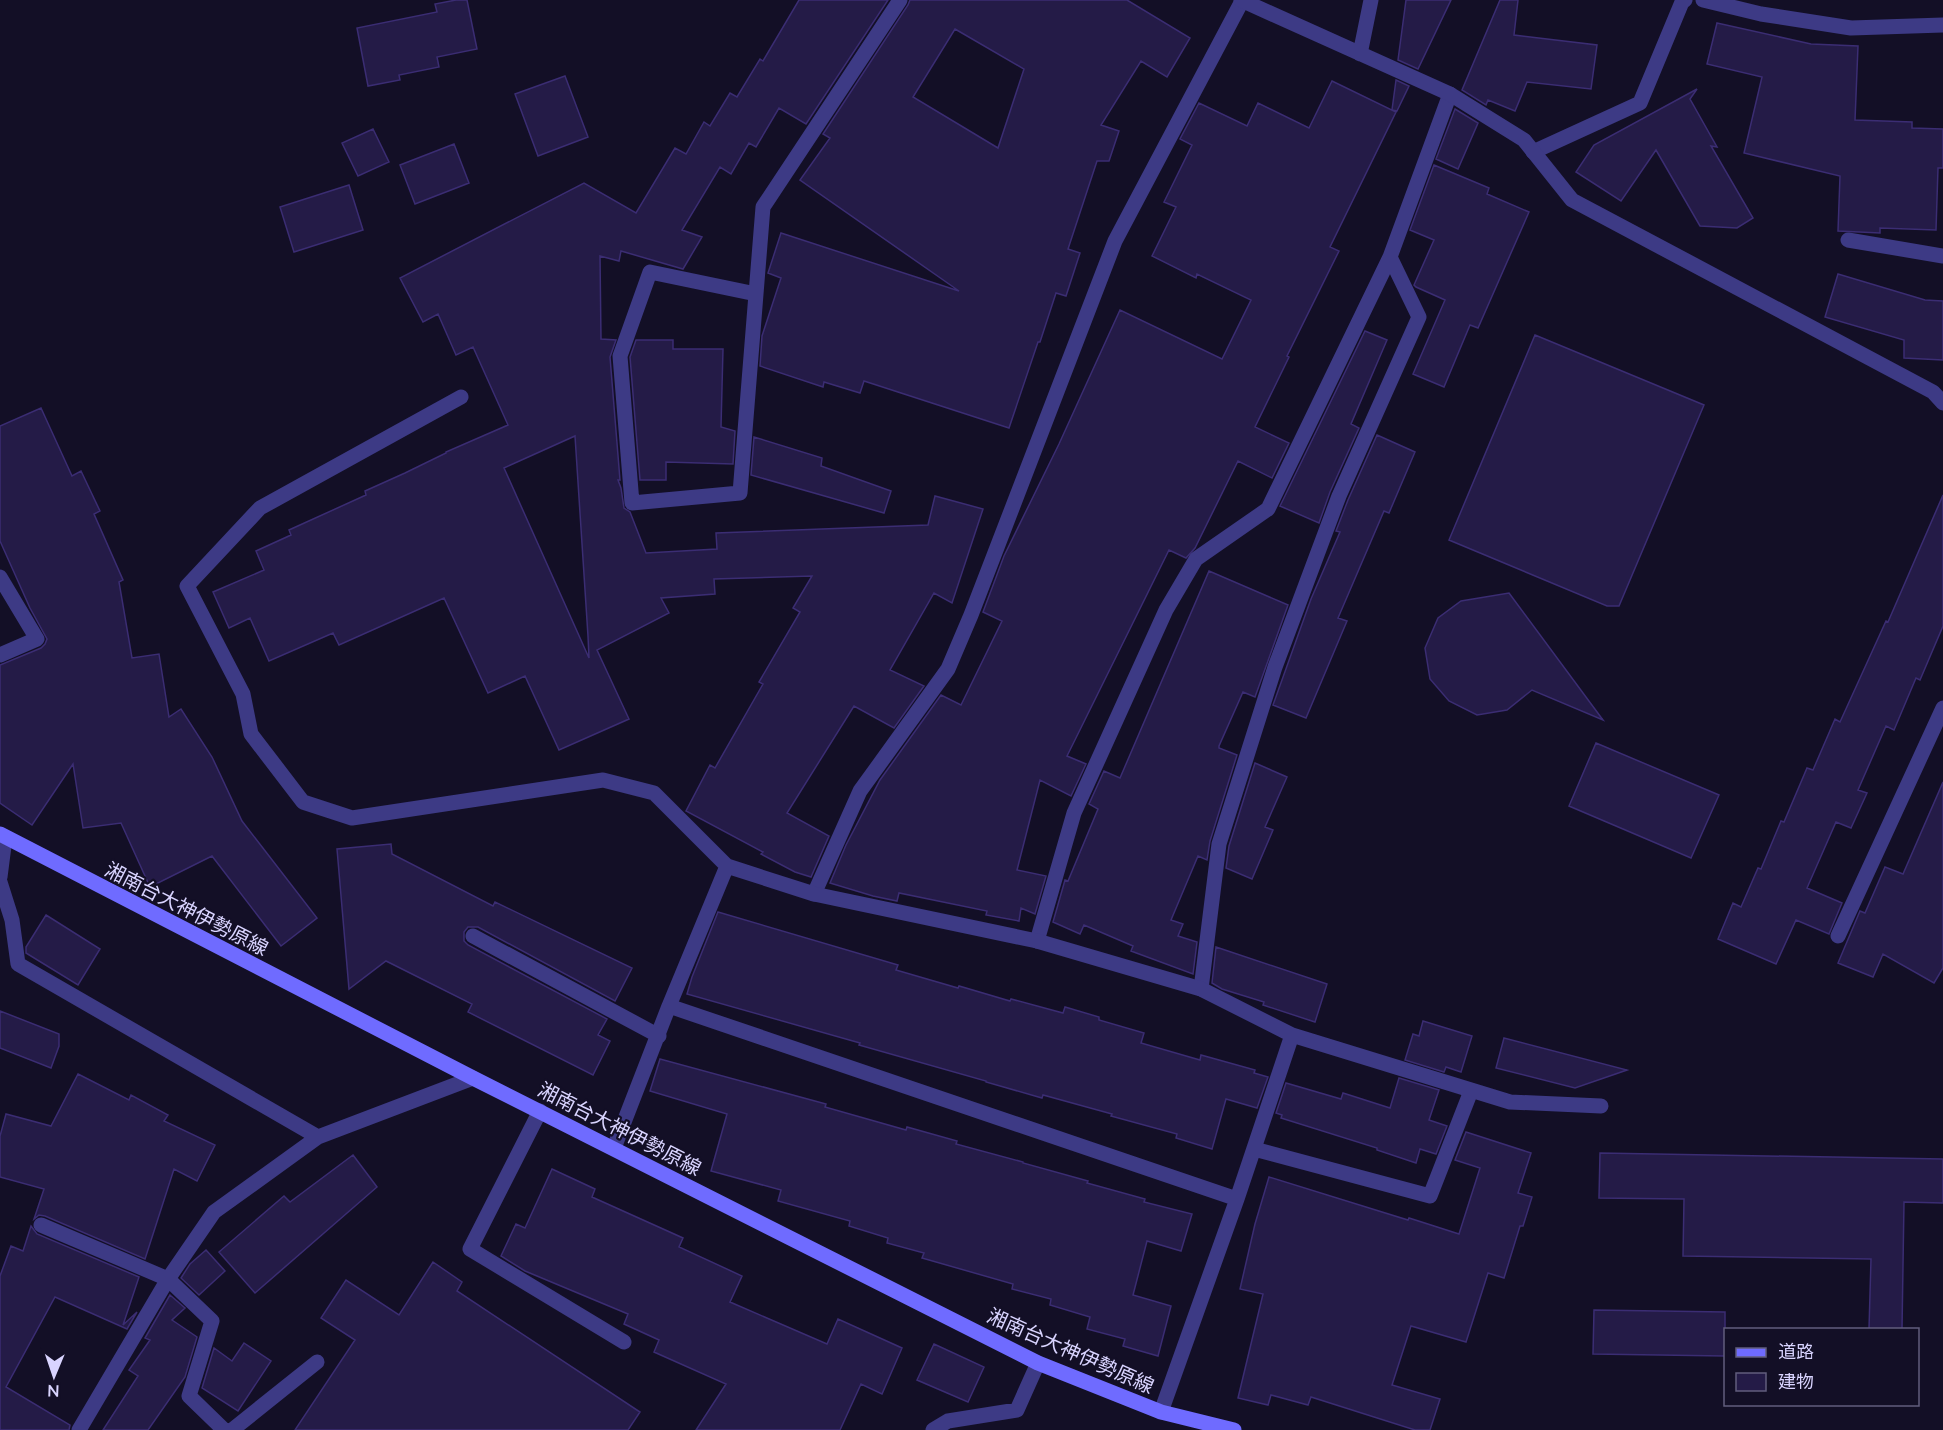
<svg xmlns="http://www.w3.org/2000/svg" width="1943" height="1430" font-family="Lato,'Noto Sans JP',sans-serif">
  <rect width="100%" height="100%" fill="#130f26"/>
  <path fill="#241b47" stroke="#3b2d73" stroke-width="1.5" fill-rule="evenodd" d="M 456,0 L 467,0 L 477,49 L 437,57 L 439,67 L 399,75 L 400,80 L 368,86 L 357,28 L 437,12 L 435,4 Z
    M 799,0 L 888,0 L 806,124 L 779,108 L 756,147 L 749,143 L 731,174 L 720,167 L 682,230 L 702,237 L 683,269 L 621,251 L 619,261 L 600,256 L 601,339 L 616,340 L 610,357 L 620,480 L 618,480 L 621,488 L 624,508 L 630,512 L 646,553 L 717,549 L 716,533 L 928,525 L 935,496 L 983,509 L 952,603 L 934,593 L 890,670 L 924,686 L 894,728 L 854,706 L 787,813 L 829,836 L 811,877 L 795,872 L 761,854 L 763,852 L 686,811 L 710,765 L 715,768 L 763,684 L 759,682 L 800,612 L 793,608 L 812,576 L 714,579 L 715,594 L 661,598 L 669,613 L 597,650 L 629,719 L 559,750 L 525,676 L 488,693 L 444,598 L 339,645 L 333,633 L 269,661 L 250,618 L 229,628 L 213,592 L 264,570 L 256,551 L 291,535 L 289,530 L 366,495 L 365,491 L 405,473 L 446,453 L 446,452 L 508,425 L 473,347 L 456,355 L 438,314 L 423,322 L 400,278 L 584,183 L 636,213 L 675,148 L 686,154 L 704,122 L 710,126 L 730,93 L 737,97 L 760,59 L 763,61 ZM 575,436 L 588,636 L 589,658 L 504,468 Z
    M 910,0 L 1127,0 L 1190,38 L 1167,77 L 1141,61 L 1101,125 L 1119,131 L 1109,161 L 1097,161 L 1068,249 L 1080,253 L 1066,296 L 1056,293 L 1040,342 L 1038,342 L 1009,428 L 864,381 L 860,393 L 824,382 L 823,387 L 760,366 L 762,336 L 781,278 L 768,273 L 781,233 L 959,291 L 800,180 L 830,138 L 823,134 L 908,5 ZM 955,29 L 1024,69 L 998,148 L 913,97 Z
    M 1406,0 L 1451,0 L 1418,69 L 1398,60 Z
    M 1500,0 L 1518,0 L 1514,35 L 1597,45 L 1591,89 L 1527,82 L 1515,111 L 1488,100 L 1486,105 L 1462,90 Z
    M 1717,23 L 1811,44 L 1858,46 L 1855,120 L 1912,122 L 1912,128 L 1943,129 L 1943,168 L 1938,168 L 1936,230 L 1880,228 L 1880,233 L 1838,231 L 1840,176 L 1744,153 L 1762,77 L 1707,64 Z
    M 565,76 L 588,137 L 538,156 L 515,94 Z
    M 1396,80 L 1409,86 L 1397,111 L 1392,110 Z
    M 1332,81 L 1396,112 L 1330,247 L 1339,251 L 1287,356 L 1289,357 L 1255,427 L 1289,443 L 1272,478 L 1238,461 L 1195,548 L 1186,558 L 1169,550 L 1067,756 L 1086,764 L 1071,796 L 1040,780 L 1017,870 L 1046,876 L 1035,914 L 1021,908 L 1019,921 L 986,915 L 987,911 L 899,893 L 897,901 L 873,896 L 830,883 L 846,845 L 880,780 L 941,695 L 961,705 L 1002,621 L 983,612 L 1004,556 L 1059,444 L 1120,310 L 1222,359 L 1251,300 L 1197,274 L 1196,278 L 1152,256 L 1176,207 L 1164,202 L 1192,145 L 1180,139 L 1199,103 L 1247,126 L 1258,103 L 1309,128 Z
    M 1697,89 L 1690,99 L 1717,147 L 1711,146 L 1753,218 L 1737,228 L 1700,226 L 1656,150 L 1621,201 L 1576,172 L 1594,145 Z
    M 1455,109 L 1478,123 L 1458,169 L 1436,159 Z
    M 373,129 L 389,162 L 358,176 L 342,143 Z
    M 454,144 L 469,183 L 415,204 L 400,165 Z
    M 1434,165 L 1489,188 L 1487,194 L 1529,212 L 1478,328 L 1470,325 L 1444,387 L 1413,374 L 1445,300 L 1416,287 L 1414,285 L 1434,240 L 1410,230 Z
    M 349,185 L 363,230 L 294,252 L 280,207 Z
    M 1838,274 L 1925,300 L 1943,301 L 1943,360 L 1904,358 L 1904,340 L 1825,317 Z
    M 1365,331 L 1387,340 L 1351,424 L 1359,428 L 1330,492 L 1319,523 L 1280,506 Z
    M 1535,335 L 1704,405 L 1619,606 L 1607,606 L 1449,540 Z
    M 636,340 L 673,340 L 673,349 L 723,349 L 721,427 L 735,431 L 733,464 L 666,462 L 666,480 L 640,480 L 630,357 Z
    M 41,408 L 72,476 L 81,471 L 100,511 L 94,514 L 123,580 L 119,582 L 132,658 L 159,654 L 169,717 L 181,709 L 212,757 L 242,821 L 317,918 L 281,946 L 212,856 L 150,887 L 121,823 L 83,828 L 73,764 L 32,825 L 0,803 L 0,665 L 41,648 L 45,644 L 47,639 L 30,608 L 0,541 L 0,426 Z
    M 1377,435 L 1415,452 L 1389,513 L 1384,511 L 1338,618 L 1347,621 L 1306,718 L 1273,705 L 1311,599 L 1340,532 L 1336,531 L 1348,500 Z
    M 754,437 L 822,458 L 821,466 L 891,491 L 884,513 L 751,475 Z
    M 1943,495 L 1943,626 L 1920,680 L 1916,678 L 1894,730 L 1886,726 L 1858,790 L 1867,793 L 1851,828 L 1836,822 L 1807,888 L 1842,903 L 1829,934 L 1796,920 L 1776,964 L 1718,939 L 1733,903 L 1741,907 L 1758,868 L 1761,869 L 1781,821 L 1784,822 L 1807,768 L 1813,770 L 1835,719 L 1840,722 L 1886,621 L 1888,622 Z
    M 1209,571 L 1288,605 L 1255,697 L 1243,692 L 1219,746 L 1219,748 L 1237,755 L 1210,841 L 1207,860 L 1198,856 L 1171,920 L 1183,924 L 1178,936 L 1197,942 L 1193,974 L 1131,951 L 1133,946 L 1084,925 L 1080,934 L 1053,922 L 1065,880 L 1068,881 L 1098,809 L 1089,804 L 1104,771 L 1120,778 Z
    M 1509,593 L 1603,720 L 1532,690 L 1507,710 L 1477,715 L 1449,701 L 1430,679 L 1425,648 L 1438,618 L 1461,601 Z
    M 1596,743 L 1719,795 L 1691,858 L 1569,806 Z
    M 1255,763 L 1287,777 L 1265,827 L 1273,830 L 1252,879 L 1226,868 L 1229,846 Z
    M 1943,782 L 1943,968 L 1934,983 L 1883,954 L 1873,977 L 1838,963 L 1860,911 L 1865,913 L 1885,867 L 1903,874 Z
    M 391,844 L 392,854 L 493,906 L 495,902 L 632,968 L 615,1001 L 478,927 L 468,927 L 464,932 L 464,941 L 468,945 L 607,1019 L 598,1035 L 610,1041 L 593,1075 L 468,1012 L 472,1004 L 386,961 L 349,989 L 337,849 Z
    M 718,912 L 898,965 L 896,970 L 958,988 L 959,986 L 1010,1001 L 1011,999 L 1063,1013 L 1065,1007 L 1099,1017 L 1099,1020 L 1144,1033 L 1141,1043 L 1200,1060 L 1201,1055 L 1255,1070 L 1254,1073 L 1268,1077 L 1257,1108 L 1226,1099 L 1212,1149 L 1176,1138 L 1177,1134 L 1111,1116 L 1112,1114 L 1043,1095 L 1042,1098 L 986,1082 L 986,1081 L 859,1045 L 860,1043 L 687,994 L 692,977 Z
    M 46,915 L 100,949 L 78,985 L 26,953 L 26,947 Z
    M 1216,947 L 1327,984 L 1315,1022 L 1263,1005 L 1264,1002 L 1222,989 L 1212,983 Z
    M 0,1011 L 59,1034 L 59,1046 L 51,1068 L 0,1048 Z
    M 1423,1021 L 1472,1036 L 1461,1072 L 1446,1067 L 1444,1072 L 1405,1060 L 1413,1034 L 1419,1036 Z
    M 1504,1038 L 1627,1070 L 1575,1088 L 1496,1068 Z
    M 660,1059 L 826,1104 L 825,1107 L 906,1130 L 907,1127 L 957,1141 L 956,1144 L 1023,1162 L 1023,1163 L 1088,1181 L 1087,1183 L 1145,1199 L 1144,1202 L 1192,1214 L 1181,1251 L 1147,1241 L 1133,1295 L 1171,1306 L 1158,1356 L 1123,1346 L 1125,1339 L 1087,1329 L 1090,1317 L 1050,1305 L 1051,1299 L 1012,1289 L 1013,1284 L 922,1258 L 924,1253 L 887,1243 L 888,1238 L 849,1226 L 850,1221 L 778,1201 L 781,1190 L 711,1171 L 727,1114 L 650,1091 Z
    M 78,1074 L 129,1100 L 131,1095 L 168,1115 L 164,1121 L 215,1145 L 197,1181 L 174,1169 L 145,1259 L 45,1216 L 39,1215 L 34,1219 L 44,1189 L 0,1177 L 0,1136 L 6,1114 L 51,1126 Z
    M 1399,1078 L 1439,1090 L 1429,1120 L 1447,1126 L 1436,1154 L 1420,1149 L 1416,1163 L 1377,1150 L 1377,1148 L 1281,1118 L 1282,1115 L 1276,1113 L 1286,1083 L 1341,1099 L 1343,1093 L 1390,1108 Z
    M 1466,1132 L 1531,1153 L 1518,1193 L 1532,1197 L 1523,1226 L 1520,1226 L 1504,1278 L 1488,1273 L 1466,1342 L 1411,1326 L 1392,1385 L 1440,1399 L 1430,1430 L 1415,1430 L 1311,1397 L 1308,1405 L 1271,1395 L 1268,1405 L 1238,1398 L 1263,1294 L 1240,1289 L 1255,1224 L 1269,1177 L 1408,1220 L 1409,1218 L 1459,1234 L 1480,1168 L 1455,1160 Z
    M 1600,1153 L 1943,1159 L 1943,1203 L 1904,1202 L 1902,1329 L 1869,1329 L 1871,1259 L 1683,1256 L 1684,1199 L 1599,1198 Z
    M 353,1155 L 377,1187 L 255,1293 L 219,1252 L 284,1196 L 290,1202 Z
    M 552,1169 L 595,1189 L 592,1197 L 683,1238 L 679,1247 L 742,1276 L 730,1302 L 827,1344 L 838,1319 L 902,1348 L 882,1394 L 861,1384 L 840,1430 L 696,1430 L 726,1384 L 654,1352 L 659,1340 L 624,1324 L 628,1314 L 525,1271 L 501,1256 L 516,1224 L 525,1228 Z
    M 31,1226 L 37,1234 L 139,1277 L 123,1325 L 137,1312 L 127,1329 L 55,1297 L 6,1387 L 70,1425 L 69,1430 L 0,1430 L 0,1276 L 11,1246 L 23,1251 Z
    M 206,1250 L 225,1271 L 199,1295 L 181,1278 L 190,1264 Z
    M 433,1262 L 462,1282 L 457,1291 L 640,1412 L 628,1430 L 295,1430 L 355,1340 L 321,1318 L 346,1280 L 399,1315 Z
    M 170,1295 L 185,1308 L 172,1320 L 197,1337 L 185,1377 L 148,1430 L 103,1430 L 138,1376 L 129,1370 L 150,1340 L 145,1338 Z
    M 1594,1310 L 1725,1312 L 1725,1356 L 1593,1354 Z
    M 244,1343 L 271,1361 L 238,1411 L 202,1388 L 214,1348 L 232,1361 Z
    M 934,1344 L 984,1367 L 968,1402 L 917,1380 Z"/>
  <g fill="none" stroke-linecap="round" stroke-linejoin="round">
    <path stroke="#3d3a85" stroke-width="15" d="M 1703,0 L 1761,14 L 1851,28 L 1943,25
      M 1533,152 L 1640,103 L 1682,2 L 1685,0
      M 814,894 L 860,791 L 948,669 L 971,615 L 1115,241 L 1242,1
      M 1037,941 L 1074,813 L 1166,610 L 1196,559 L 1268,509 L 1390,257 L 1450,94
      M 1201,989 L 1219,844 L 1275,667 L 1339,496 L 1419,317 L 1390,257"/>
    <path stroke="#3d3a85" stroke-width="15" d="M 1241,0 L 1450,94 L 1524,140 L 1572,200 L 1933,392 L 1943,403
      M 1360,54 L 1371,0
      M 1848,240 L 1943,256
      M 756,294 L 650,272 L 620,356 L 632,503 L 740,493 L 763,207 L 900,0
      M 461,397 L 260,508 L 187,586 L 243,694 L 251,734 L 303,802 L 352,818 L 603,780 L 654,793 L 727,866 L 814,894 L 1037,941 L 1201,989 L 1292,1035 L 1510,1102 L 1601,1106
      M 0,577 L 37,639 L 0,655
      M 0,877 L 5,838
      M 0,882 L 12,920 L 18,964 L 318,1137
      M 473,936 L 659,1036
      M 1838,936 L 1943,708
      M 669,1006 L 1237,1199
      M 540,1111 L 470,1249 L 624,1342
      M 614,1148 L 669,1006 L 727,866
      M 1254,1149 L 1430,1196 L 1471,1091
      M 41,1225 L 168,1279 L 212,1321 L 189,1396 L 224,1430
      M 1161,1412 L 1237,1199 L 1292,1035
      M 79,1430 L 168,1279 L 214,1212 L 318,1137 L 473,1078
      M 232,1430 L 317,1362
      M 933,1430 L 948,1421 L 1017,1410 L 1038,1363"/>
    <path stroke="#6f6bff" stroke-width="15" d="M 0,834 L 473,1078 L 1038,1363 L 1161,1412 L 1234,1430"/>
  </g>
  <g text-anchor="middle" dominant-baseline="central" stroke-width="4.5" stroke-linejoin="round" paint-order="stroke">
    <g font-size="20" fill="#d9d4ff" stroke="#130f26">
      <text transform="translate(187 908) rotate(27)">湘南台大神伊勢原線</text>
      <text transform="translate(620 1128) rotate(27)">湘南台大神伊勢原線</text>
      <text transform="translate(1071 1350) rotate(24)">湘南台大神伊勢原線</text>
    </g>
  </g>
  <rect x="1724" y="1328" width="195" height="78" fill="#130f26" stroke="#625e7d" stroke-width="1.5"/>
  <rect x="1736" y="1348" width="30" height="9" fill="#6f6bff" stroke="#625e7d" stroke-width="1.5"/>
  <text x="1778" y="1358" font-size="18" fill="#d9d4ff">道路</text>
  <rect x="1736" y="1373" width="30" height="18" fill="#241b47" stroke="#625e7d" stroke-width="1.5"/>
  <text x="1778" y="1388" font-size="18" fill="#d9d4ff">建物</text>
  <g transform="translate(54 1376) rotate(182)" stroke="#130f26" stroke-width="4.5" paint-order="stroke">
  <path d="M0-4.5L10 22L0 15L-10 22Z" fill="#d9d4ff"/>
  <text y="-9" font-size="16" font-weight="bold" text-anchor="middle" fill="#d9d4ff">N</text>
  </g>
</svg>
